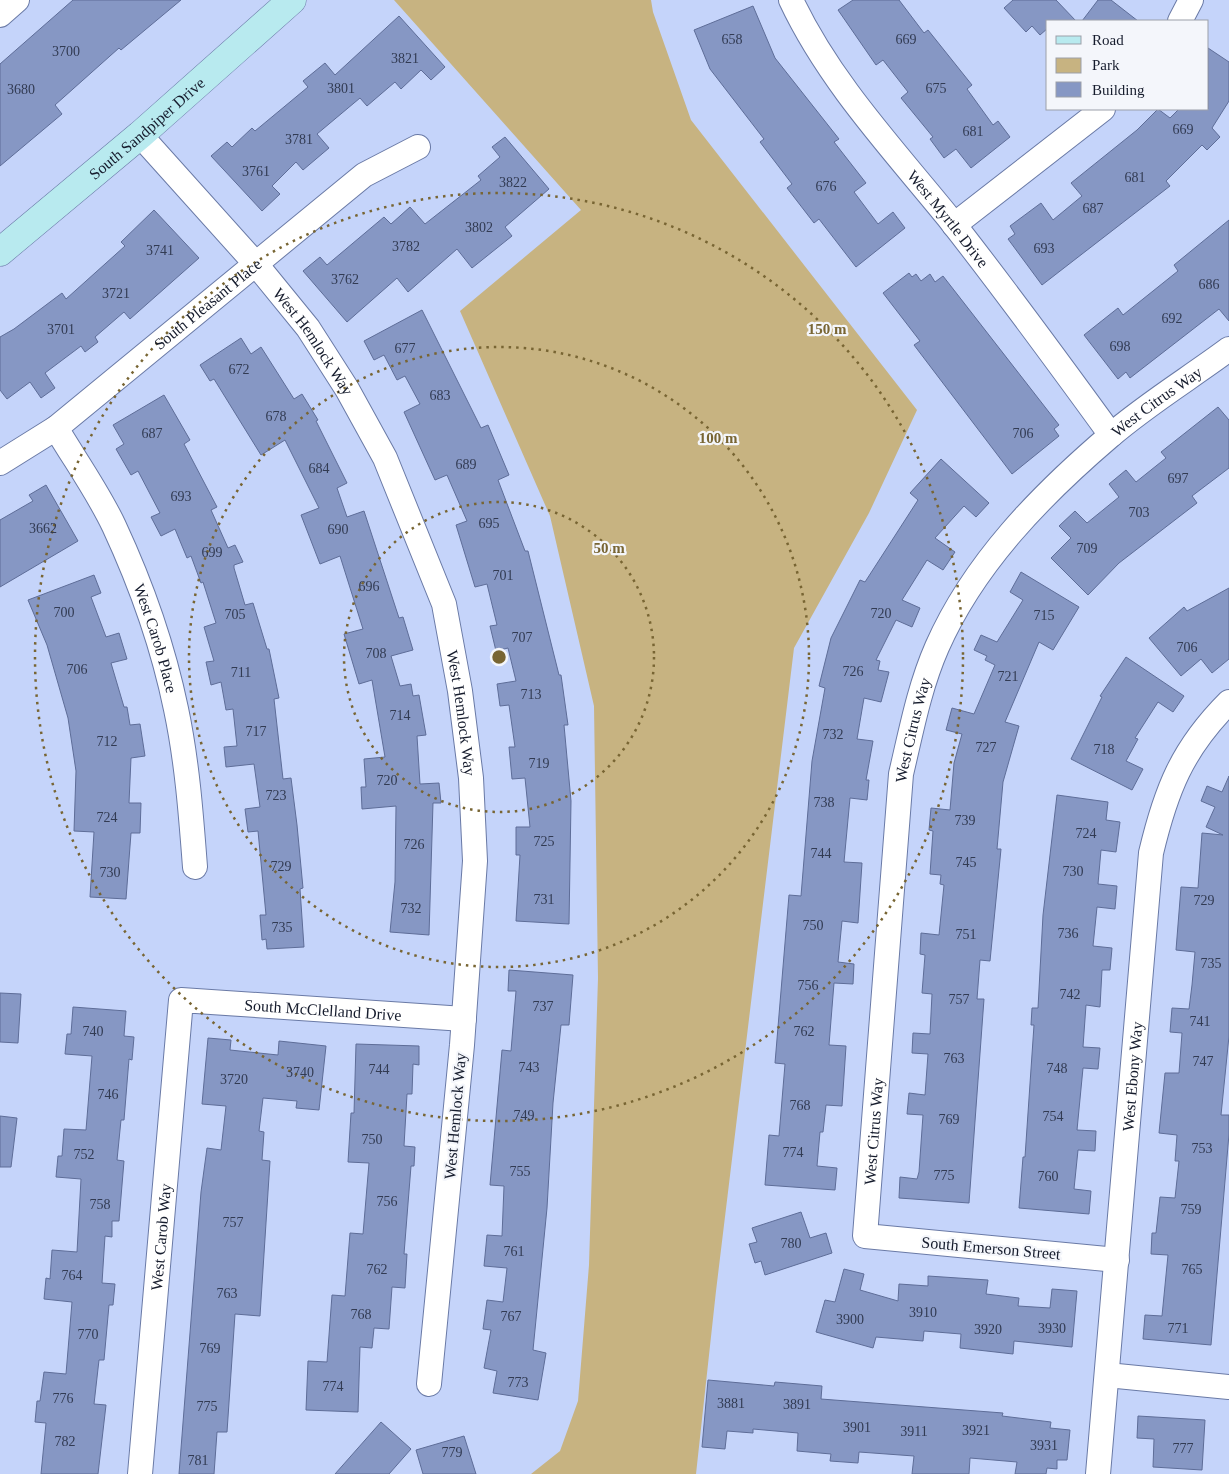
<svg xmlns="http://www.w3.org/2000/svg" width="1229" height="1474" font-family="Georgia,serif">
  <rect width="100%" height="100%" fill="#c5d4fa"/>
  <path fill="#c7b381" d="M 394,0 L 651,0 L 653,12 L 691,120 L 917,410 L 869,513 L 794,648 L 716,1291 L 696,1474 L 531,1474 L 560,1451 L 578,1401 L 589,1265 L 598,978 L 594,706 L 550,516 L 460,311 L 581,210 Z"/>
  <path fill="#8697c4" stroke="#5e6d98" d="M 73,0 L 181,0 L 121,50 L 119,48 L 55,105 L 62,114 L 0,166 L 0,64 Z
    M 853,0 L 899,0 L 924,33 L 928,30 L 972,85 L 967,89 L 993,125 L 998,121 L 1010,137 L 971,168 L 956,149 L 944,158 L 930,139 L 933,137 L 901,98 L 908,92 L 883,60 L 876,65 L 838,10 Z
    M 1013,0 L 1056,0 L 1076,21 L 1048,21 L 1048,28 L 1040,35 L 1032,26 L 1026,32 L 1004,8 Z
    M 1098,0 L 1111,0 L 1138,21 L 1082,21 Z
    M 753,6 L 775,58 L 839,139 L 834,142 L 866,183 L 854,192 L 878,224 L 893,212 L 905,228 L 856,267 L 819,219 L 814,223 L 787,188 L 792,184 L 760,142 L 764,139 L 710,69 L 694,30 Z
    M 399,16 L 445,67 L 431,80 L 421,70 L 401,89 L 395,82 L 367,106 L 360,98 L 317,134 L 329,148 L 303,170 L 296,162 L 272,186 L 280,194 L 262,211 L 211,156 L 227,142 L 232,147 L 252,128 L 255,131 L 308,87 L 303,81 L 325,63 L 335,75 Z
    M 1208,48 L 1229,62 L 1229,101 L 1212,128 L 1220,137 L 1207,150 L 1202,145 L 1166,181 L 1170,186 L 1042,285 L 1008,239 L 1015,234 L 1010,226 L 1041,203 L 1053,220 L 1082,196 L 1071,183 L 1137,130 L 1158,109 L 1170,118 L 1179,109 L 1208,109 Z
    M 505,137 L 549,189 L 505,227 L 512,236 L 472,268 L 457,249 L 408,292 L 397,278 L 347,322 L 303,271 L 320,257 L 327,265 L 384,217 L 391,224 L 410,207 L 425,224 L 481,180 L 478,176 L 500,157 L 492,147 Z
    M 154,210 L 199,258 L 130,319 L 124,312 L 95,337 L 98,342 L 85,352 L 81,346 L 45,373 L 55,388 L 41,398 L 30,382 L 7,399 L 0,390 L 0,337 L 14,329 L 62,293 L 66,299 L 125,246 L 121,242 Z
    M 1229,220 L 1229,321 L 1219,309 L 1130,378 L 1126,372 L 1118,379 L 1084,335 L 1118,308 L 1123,315 L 1178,271 L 1174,265 Z
    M 909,273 L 912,277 L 916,274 L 921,281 L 930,274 L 935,282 L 943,276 L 1059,425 L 1054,429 L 1059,436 L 1012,474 L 914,345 L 920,341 L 883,293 Z
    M 422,310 L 481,428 L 488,425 L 509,475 L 498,480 L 525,551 L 528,551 L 559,675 L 561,675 L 568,725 L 564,725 L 571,801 L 569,924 L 516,921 L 520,855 L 516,855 L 516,827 L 530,827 L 525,778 L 512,779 L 509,747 L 515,747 L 509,705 L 500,706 L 497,684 L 516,681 L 508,648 L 496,651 L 490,626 L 497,625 L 487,584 L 475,587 L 456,525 L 467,521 L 447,475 L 435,480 L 404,412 L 420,404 L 405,376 L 397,380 L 384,355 L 374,360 L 364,341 Z
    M 241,338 L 251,354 L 261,347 L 294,399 L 302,394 L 318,420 L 316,421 L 347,483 L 337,488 L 347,517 L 364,511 L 399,618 L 403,617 L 413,650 L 391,656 L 400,686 L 411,684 L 413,696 L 419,695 L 426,735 L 417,736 L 420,784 L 439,783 L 441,803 L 433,803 L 429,935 L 390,932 L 395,882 L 396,806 L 362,809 L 361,787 L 366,787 L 364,759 L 385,757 L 372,680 L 359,684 L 344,634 L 363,629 L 340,556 L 320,564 L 301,515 L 319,508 L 285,440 L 261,455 L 214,379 L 210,381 L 200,365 Z
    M 164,395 L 190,440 L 184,444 L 217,507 L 211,510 L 228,548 L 235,545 L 243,562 L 234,565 L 234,568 L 245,605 L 253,603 L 267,649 L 269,649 L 279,698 L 274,699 L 283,779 L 291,778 L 297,825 L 303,888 L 300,889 L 304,947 L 267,949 L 266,939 L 262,940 L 260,915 L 266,915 L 258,831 L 248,832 L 245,809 L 260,807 L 254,764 L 226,767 L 224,747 L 237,746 L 233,709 L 226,710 L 221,682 L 211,685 L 206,662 L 214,661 L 204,627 L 216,623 L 203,582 L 201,583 L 191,556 L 187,558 L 175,529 L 161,536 L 151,517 L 160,513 L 138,471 L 131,475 L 116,449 L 124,444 L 113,425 Z
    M 1218,407 L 1229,420 L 1229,468 L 1192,496 L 1197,503 L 1119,563 L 1088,595 L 1051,558 L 1071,538 L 1059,526 L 1075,511 L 1087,523 L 1119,497 L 1109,484 L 1126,470 L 1136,482 L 1166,458 L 1161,452 Z
    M 941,459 L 989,503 L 976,517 L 964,506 L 935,538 L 955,552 L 943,570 L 927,560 L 902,600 L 920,608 L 912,627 L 896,620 L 876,660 L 880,661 L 878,670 L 889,672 L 881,702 L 864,698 L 857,739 L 873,741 L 866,780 L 869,780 L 867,800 L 850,798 L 844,862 L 862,863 L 858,923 L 842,921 L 838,962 L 854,964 L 853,984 L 834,983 L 829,1045 L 846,1046 L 842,1106 L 826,1105 L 823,1132 L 820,1132 L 817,1166 L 837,1168 L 835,1190 L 765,1185 L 769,1135 L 779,1136 L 785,1064 L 775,1063 L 789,895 L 801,896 L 812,761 L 825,688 L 819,686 L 831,638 L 860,580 L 865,582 L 918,500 L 910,493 Z
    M 46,485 L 78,541 L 0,587 L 0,520 L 33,501 L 29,495 Z
    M 1021,572 L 1079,607 L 1053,650 L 1039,642 L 1005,722 L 1019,726 L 1003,782 L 997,849 L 1001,849 L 990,961 L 980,960 L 977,999 L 984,999 L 969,1203 L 899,1198 L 900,1177 L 917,1179 L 919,1172 L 923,1115 L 907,1114 L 909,1093 L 925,1095 L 928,1054 L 912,1053 L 913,1033 L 930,1034 L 932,994 L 922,993 L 925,955 L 920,954 L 921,933 L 939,935 L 944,885 L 940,884 L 941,875 L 930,874 L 933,831 L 929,830 L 931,808 L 950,810 L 954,763 L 962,734 L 946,730 L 952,708 L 974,714 L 995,665 L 985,660 L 987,656 L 974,650 L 981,635 L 997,642 L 1023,600 L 1010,592 Z
    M 94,575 L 101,593 L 91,597 L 106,637 L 119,633 L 127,659 L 111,663 L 124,707 L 127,707 L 130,725 L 140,724 L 145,756 L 131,758 L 129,803 L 141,803 L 140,833 L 131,833 L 126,899 L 90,897 L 94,832 L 74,831 L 76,771 L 68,718 L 47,645 L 28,600 Z
    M 1229,588 L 1229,659 L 1212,673 L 1201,659 L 1181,676 L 1149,638 L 1184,607 L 1187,611 Z
    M 1126,657 L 1184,696 L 1173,712 L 1158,702 L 1135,738 L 1138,739 L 1126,761 L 1143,769 L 1132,790 L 1071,759 L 1102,697 L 1100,696 Z
    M 1229,776 L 1229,1036 L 1221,1115 L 1229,1115 L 1229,1134 L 1211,1345 L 1143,1339 L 1145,1315 L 1162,1316 L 1168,1255 L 1151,1254 L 1152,1233 L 1156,1233 L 1160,1197 L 1175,1198 L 1179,1161 L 1175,1161 L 1177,1135 L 1159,1133 L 1165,1073 L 1179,1073 L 1182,1033 L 1170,1032 L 1172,1008 L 1189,1009 L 1192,985 L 1195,952 L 1176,950 L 1181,887 L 1198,888 L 1202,833 L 1223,835 L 1206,827 L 1215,807 L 1201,801 L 1207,786 L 1222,792 Z
    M 1057,795 L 1108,802 L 1106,820 L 1120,822 L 1116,852 L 1101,850 L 1098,884 L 1117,886 L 1115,909 L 1097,907 L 1093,946 L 1112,948 L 1110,970 L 1102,970 L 1100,1007 L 1086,1005 L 1083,1047 L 1100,1048 L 1098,1069 L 1083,1068 L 1077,1130 L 1096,1131 L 1095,1151 L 1078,1150 L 1074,1189 L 1091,1191 L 1089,1214 L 1019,1208 L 1023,1157 L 1025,1157 L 1034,1025 L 1031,1025 L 1032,1008 L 1038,1008 L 1043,915 Z
    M 509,970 L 573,975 L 569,1025 L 561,1025 L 553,1103 L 547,1208 L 533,1350 L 546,1353 L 538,1400 L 493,1393 L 497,1371 L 484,1368 L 491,1330 L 483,1329 L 487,1300 L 503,1302 L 507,1268 L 484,1266 L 487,1235 L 502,1236 L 504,1186 L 490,1185 L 502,1050 L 511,1051 L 516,991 L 508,991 Z
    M 0,993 L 21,994 L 18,1043 L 0,1042 Z
    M 73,1007 L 126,1011 L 124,1036 L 134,1037 L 132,1060 L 129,1059 L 124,1120 L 121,1120 L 117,1160 L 124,1161 L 119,1221 L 112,1221 L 112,1237 L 105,1236 L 102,1283 L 115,1284 L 113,1305 L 109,1305 L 104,1360 L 99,1360 L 94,1404 L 106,1405 L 98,1474 L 41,1474 L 46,1423 L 35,1422 L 37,1401 L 40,1401 L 44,1372 L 66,1374 L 72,1302 L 44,1299 L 46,1278 L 50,1279 L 52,1250 L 77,1252 L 81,1179 L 56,1177 L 58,1156 L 62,1156 L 64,1129 L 86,1130 L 92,1056 L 65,1054 L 67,1034 L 71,1034 Z
    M 208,1038 L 231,1040 L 230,1050 L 278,1055 L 279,1041 L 326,1046 L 319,1110 L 296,1108 L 297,1101 L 263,1098 L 259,1131 L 264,1132 L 262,1160 L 270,1161 L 260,1316 L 235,1314 L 227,1432 L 217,1432 L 214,1474 L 179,1474 L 201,1192 L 207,1148 L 221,1150 L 226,1106 L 202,1104 Z
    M 356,1044 L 419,1046 L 419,1065 L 413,1064 L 412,1094 L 407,1094 L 404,1146 L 415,1147 L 414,1166 L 411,1166 L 404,1254 L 407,1254 L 405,1288 L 392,1287 L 389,1329 L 374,1328 L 372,1348 L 360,1347 L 358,1412 L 306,1410 L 308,1361 L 327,1362 L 332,1295 L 345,1296 L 350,1233 L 363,1234 L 369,1163 L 348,1162 L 351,1113 L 354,1113 Z
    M 0,1116 L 17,1118 L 11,1167 L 0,1167 Z
    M 801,1212 L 810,1238 L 826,1233 L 832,1253 L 765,1275 L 761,1261 L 755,1263 L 749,1244 L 757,1242 L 752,1228 Z
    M 844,1269 L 864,1274 L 860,1290 L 898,1301 L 899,1284 L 928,1286 L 928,1276 L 988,1280 L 986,1294 L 1019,1298 L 1018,1306 L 1050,1308 L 1052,1289 L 1077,1291 L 1072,1347 L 1014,1341 L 1013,1354 L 960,1348 L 961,1334 L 924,1331 L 923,1341 L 876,1337 L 873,1348 L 816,1332 L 825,1300 L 835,1302 Z
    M 708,1380 L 774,1386 L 775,1382 L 822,1386 L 821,1399 L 1003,1413 L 1002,1416 L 1051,1422 L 1050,1428 L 1070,1430 L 1067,1460 L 1057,1460 L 1057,1469 L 1047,1468 L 1046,1474 L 1015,1474 L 1017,1462 L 970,1458 L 969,1474 L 912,1474 L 914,1456 L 859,1452 L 858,1463 L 830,1461 L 831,1454 L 797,1451 L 798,1433 L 753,1429 L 753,1433 L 727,1431 L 725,1449 L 702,1447 Z
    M 1138,1416 L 1205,1420 L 1202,1470 L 1153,1467 L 1154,1439 L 1137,1438 Z
    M 381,1422 L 411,1449 L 389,1474 L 335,1474 Z
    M 464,1436 L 476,1474 L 423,1474 L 416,1450 Z"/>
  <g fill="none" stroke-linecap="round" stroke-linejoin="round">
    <defs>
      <g id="street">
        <path id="s1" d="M 791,0 C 829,81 892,148 948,217 C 1004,288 1058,362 1111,435"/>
        <path d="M 0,15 L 17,0"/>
        <path d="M 1180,21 L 1191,0"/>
        <path id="s2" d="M 140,135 L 255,263 L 308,328 L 347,389 L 385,458 L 444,604 L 460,691 L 471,778 L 475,861 L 462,1045 L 429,1384"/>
        <path d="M 954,225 L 1103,109"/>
        <path id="s3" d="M 56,428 C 75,460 98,492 114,526 C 141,584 163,646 176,709 C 187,761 191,814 195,867"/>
        <path id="s4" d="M 0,463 L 56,428 L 364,175 L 418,147"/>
        <path id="s5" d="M 1117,1260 L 865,1236 L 901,774 C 911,732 919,688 937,647 C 974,563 1041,495 1110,436 C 1147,404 1190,378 1229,349"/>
        <path d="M 1107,1375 L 1229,1387"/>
        <path id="s6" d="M 140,1474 L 181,1000 L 464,1019"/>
        <path id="s7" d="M 1098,1474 L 1151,853 C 1166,790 1182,749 1229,702"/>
      </g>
      <g id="secondary">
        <path id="s8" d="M 0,252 L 140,135 L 292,0"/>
      </g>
    </defs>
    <use href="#street" stroke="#6a7aa6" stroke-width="26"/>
    <use href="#secondary" stroke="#6a7aa6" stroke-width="29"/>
    <use href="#street" stroke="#fff" stroke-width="24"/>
    <use href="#secondary" stroke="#b8eaef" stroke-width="28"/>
  </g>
  <g fill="none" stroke="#786533" stroke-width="2.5" stroke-dasharray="2.5 5">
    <circle cx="499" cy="657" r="155"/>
    <circle cx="499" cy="657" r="310"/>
    <circle cx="499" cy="657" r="464"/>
  </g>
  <g text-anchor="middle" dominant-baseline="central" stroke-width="4.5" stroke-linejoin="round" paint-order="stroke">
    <g font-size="14" fill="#323b53">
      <text x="732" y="39">658</text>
      <text x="906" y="39">669</text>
      <text x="66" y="51">3700</text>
      <text x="405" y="58">3821</text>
      <text x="341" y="88">3801</text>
      <text x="936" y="88">675</text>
      <text x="21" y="89">3680</text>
      <text x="1183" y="129">669</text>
      <text x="973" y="131">681</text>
      <text x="299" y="139">3781</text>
      <text x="256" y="171">3761</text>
      <text x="1135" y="177">681</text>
      <text x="513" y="182">3822</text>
      <text x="826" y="186">676</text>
      <text x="1093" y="208">687</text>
      <text x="479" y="227">3802</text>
      <text x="406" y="246">3782</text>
      <text x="1044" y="248">693</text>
      <text x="160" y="250">3741</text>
      <text x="345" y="279">3762</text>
      <text x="1209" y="284">686</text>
      <text x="116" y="293">3721</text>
      <text x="1172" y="318">692</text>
      <text x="61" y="329">3701</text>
      <text x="1120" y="346">698</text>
      <text x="405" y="348">677</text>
      <text x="239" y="369">672</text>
      <text x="440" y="395">683</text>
      <text x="276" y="416">678</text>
      <text x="152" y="433">687</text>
      <text x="1023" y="433">706</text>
      <text x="466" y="464">689</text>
      <text x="319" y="468">684</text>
      <text x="1178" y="478">697</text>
      <text x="181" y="496">693</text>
      <text x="1139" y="512">703</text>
      <text x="489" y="523">695</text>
      <text x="43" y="528">3662</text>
      <text x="338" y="529">690</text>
      <text x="1087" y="548">709</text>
      <text x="212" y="552">699</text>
      <text x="503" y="575">701</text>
      <text x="369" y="586">696</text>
      <text x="64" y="612">700</text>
      <text x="881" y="613">720</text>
      <text x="235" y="614">705</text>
      <text x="1044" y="615">715</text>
      <text x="522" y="637">707</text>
      <text x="1187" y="647">706</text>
      <text x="376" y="653">708</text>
      <text x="77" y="669">706</text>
      <text x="853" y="671">726</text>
      <text x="241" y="672">711</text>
      <text x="1008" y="676">721</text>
      <text x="531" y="694">713</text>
      <text x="400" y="715">714</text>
      <text x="256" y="731">717</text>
      <text x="833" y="734">732</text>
      <text x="107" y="741">712</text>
      <text x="986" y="747">727</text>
      <text x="1104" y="749">718</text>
      <text x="539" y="763">719</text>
      <text x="387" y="780">720</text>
      <text x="276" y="795">723</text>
      <text x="824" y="802">738</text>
      <text x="107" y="817">724</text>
      <text x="965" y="820">739</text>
      <text x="1086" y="833">724</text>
      <text x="544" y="841">725</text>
      <text x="414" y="844">726</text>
      <text x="821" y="853">744</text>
      <text x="966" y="862">745</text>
      <text x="281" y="866">729</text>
      <text x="1073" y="871">730</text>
      <text x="110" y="872">730</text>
      <text x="544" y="899">731</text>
      <text x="1204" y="900">729</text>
      <text x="411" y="908">732</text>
      <text x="813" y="925">750</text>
      <text x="282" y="927">735</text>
      <text x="1068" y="933">736</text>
      <text x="966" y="934">751</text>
      <text x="1211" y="963">735</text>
      <text x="808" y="985">756</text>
      <text x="1070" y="994">742</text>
      <text x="959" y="999">757</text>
      <text x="543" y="1006">737</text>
      <text x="1200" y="1021">741</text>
      <text x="93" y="1031">740</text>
      <text x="804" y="1031">762</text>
      <text x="954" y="1058">763</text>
      <text x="1203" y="1061">747</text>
      <text x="529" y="1067">743</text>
      <text x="1057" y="1068">748</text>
      <text x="379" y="1069">744</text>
      <text x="300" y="1072">3740</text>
      <text x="234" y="1079">3720</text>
      <text x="108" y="1094">746</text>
      <text x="800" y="1105">768</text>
      <text x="524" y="1115">749</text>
      <text x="1053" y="1116">754</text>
      <text x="949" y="1119">769</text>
      <text x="372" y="1139">750</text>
      <text x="1202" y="1148">753</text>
      <text x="793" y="1152">774</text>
      <text x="84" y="1154">752</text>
      <text x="520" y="1171">755</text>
      <text x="944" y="1175">775</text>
      <text x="1048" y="1176">760</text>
      <text x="387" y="1201">756</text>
      <text x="100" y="1204">758</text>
      <text x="1191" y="1209">759</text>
      <text x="233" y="1222">757</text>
      <text x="791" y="1243">780</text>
      <text x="514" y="1251">761</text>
      <text x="377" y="1269">762</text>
      <text x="1192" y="1269">765</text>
      <text x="72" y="1275">764</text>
      <text x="227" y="1293">763</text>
      <text x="923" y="1312">3910</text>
      <text x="361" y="1314">768</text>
      <text x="511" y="1316">767</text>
      <text x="850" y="1319">3900</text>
      <text x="1052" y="1328">3930</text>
      <text x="1178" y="1328">771</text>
      <text x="988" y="1329">3920</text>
      <text x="88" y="1334">770</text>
      <text x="210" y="1348">769</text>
      <text x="518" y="1382">773</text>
      <text x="333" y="1386">774</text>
      <text x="63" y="1398">776</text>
      <text x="731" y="1403">3881</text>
      <text x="797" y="1404">3891</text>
      <text x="207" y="1406">775</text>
      <text x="857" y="1427">3901</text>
      <text x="976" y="1430">3921</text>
      <text x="914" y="1431">3911</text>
      <text x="65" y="1441">782</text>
      <text x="1044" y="1445">3931</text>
      <text x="1183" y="1448">777</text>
      <text x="452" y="1452">779</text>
      <text x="198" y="1460">781</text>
    </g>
    <g font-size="16" fill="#161c2d" stroke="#f4f6fb">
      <text stroke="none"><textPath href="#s8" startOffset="192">South Sandpiper Drive</textPath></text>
      <text stroke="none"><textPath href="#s1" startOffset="270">West Myrtle Drive</textPath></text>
      <text stroke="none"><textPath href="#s4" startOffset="262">South Pleasant Place</textPath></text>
      <text stroke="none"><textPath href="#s2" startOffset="270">West Hemlock Way</textPath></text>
      <text stroke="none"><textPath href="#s5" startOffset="1182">West Citrus Way</textPath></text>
      <text stroke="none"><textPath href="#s3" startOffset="234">West Carob Place</textPath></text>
      <text stroke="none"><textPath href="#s2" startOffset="675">West Hemlock Way</textPath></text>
      <text stroke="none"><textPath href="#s5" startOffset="762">West Citrus Way</textPath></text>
      <text stroke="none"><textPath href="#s6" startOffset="618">South McClelland Drive</textPath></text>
      <text stroke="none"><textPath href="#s7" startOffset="399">West Ebony Way</textPath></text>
      <text transform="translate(455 1116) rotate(-85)">West Hemlock Way</text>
      <text stroke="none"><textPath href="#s5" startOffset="358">West Citrus Way</textPath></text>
      <text stroke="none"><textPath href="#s6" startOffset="238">West Carob Way</textPath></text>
      <text transform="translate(991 1248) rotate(5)">South Emerson Street</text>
    </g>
  </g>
  <circle cx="499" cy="657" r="8" fill="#786533" stroke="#f4f6fb" stroke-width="2.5"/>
  <g font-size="15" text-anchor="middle" font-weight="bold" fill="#786533" stroke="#f4f6fb" stroke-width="4.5" stroke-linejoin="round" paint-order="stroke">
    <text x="827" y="334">150 m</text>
    <text x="718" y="443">100 m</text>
    <text x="609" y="553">50 m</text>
  </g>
  <rect x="1046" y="20" width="162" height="90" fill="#f4f6fb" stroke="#9b9fa9"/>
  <rect x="1056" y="36" width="25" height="8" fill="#b8eaef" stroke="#9b9fa9"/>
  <text x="1092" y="45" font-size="15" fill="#161c2d">Road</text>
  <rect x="1056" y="58" width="25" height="15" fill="#c7b381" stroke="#9b9fa9"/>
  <text x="1092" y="70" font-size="15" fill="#161c2d">Park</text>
  <rect x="1056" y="82" width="25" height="15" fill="#8697c4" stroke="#9b9fa9"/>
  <text x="1092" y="95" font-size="15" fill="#161c2d">Building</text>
</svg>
